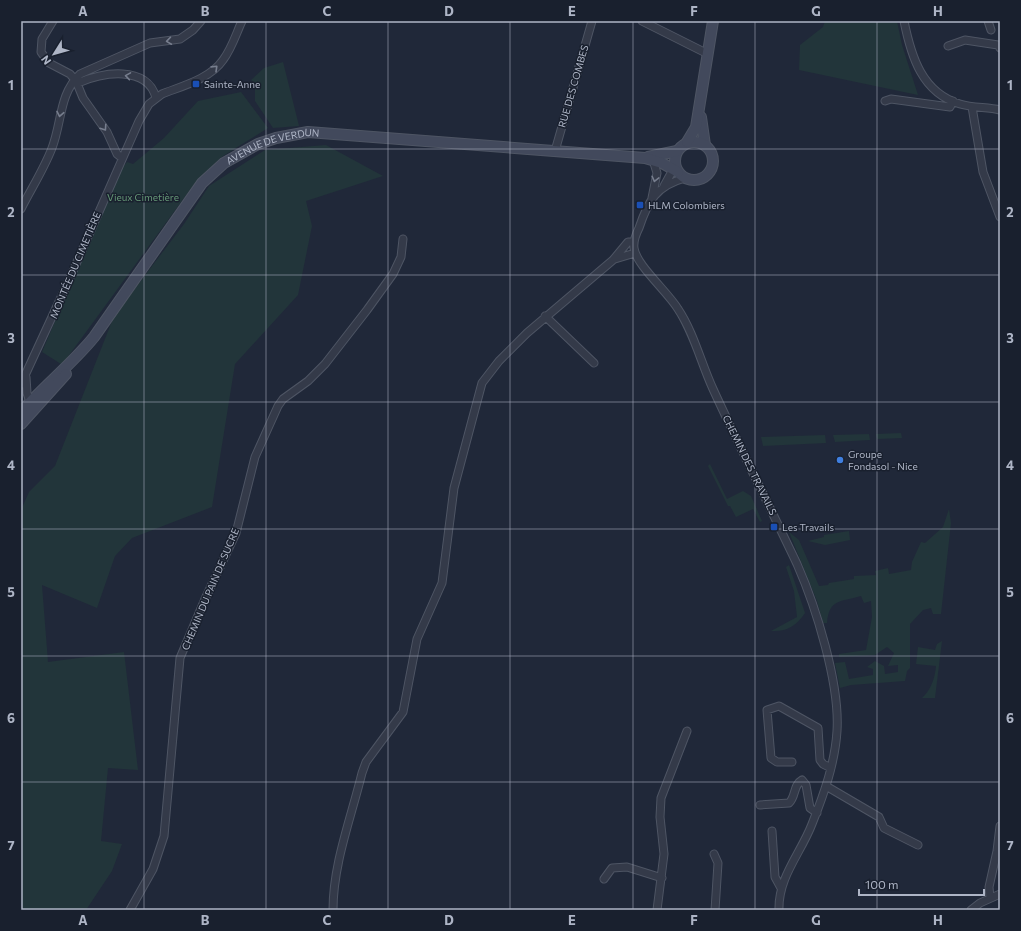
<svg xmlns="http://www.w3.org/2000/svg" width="1021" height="931" font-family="Commissioner,sans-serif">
  <rect width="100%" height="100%" fill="#202839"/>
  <path fill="#22353a" d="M 825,21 L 897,21 L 902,45 L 918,95 L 799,70 L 800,45 L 823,27 Z
    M 283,62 L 299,126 L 273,128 L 255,101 L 255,83 L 251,80 L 264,68 Z
    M 241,92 L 268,128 L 223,156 L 198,179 L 67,358 L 61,364 L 42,352 L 117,175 L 127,162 L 133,164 L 164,138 L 198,101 Z
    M 326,145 L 383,176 L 306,201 L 312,226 L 298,295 L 235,364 L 212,507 L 132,538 L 115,556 L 97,608 L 42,585 L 48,662 L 124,652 L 138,770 L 108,768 L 101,841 L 122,844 L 112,871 L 86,910 L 21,910 L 21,510 L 29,492 L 55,466 L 114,316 L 184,224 L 209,186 L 265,150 Z
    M 901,433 L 902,438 L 877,439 L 876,434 Z
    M 869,434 L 870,440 L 835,442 L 833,435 Z
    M 825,435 L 826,443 L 763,446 L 761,437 Z
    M 710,464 L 727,499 L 743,491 L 751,496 L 762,521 L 760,522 L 753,509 L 736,517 L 730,506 L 728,506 L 708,466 Z
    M 949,509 L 951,523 L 941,614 L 933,614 L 931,608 L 923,610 L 910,624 L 910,668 L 907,671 L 905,681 L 851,685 L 840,688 L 835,663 L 845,662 L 849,679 L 873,675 L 873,669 L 867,667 L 875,661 L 884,666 L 885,674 L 898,672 L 898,665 L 888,666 L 894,653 L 887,647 L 875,655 L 839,657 L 839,654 L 866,650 L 872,617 L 871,601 L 864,603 L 861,596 C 840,602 829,599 827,623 L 823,623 L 817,601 L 789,532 L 799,540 L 819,586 L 828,585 L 829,583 L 854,579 L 854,576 L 876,575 L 875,571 L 888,568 L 889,574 L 911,570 L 912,562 L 921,542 L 925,543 L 943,527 Z
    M 849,531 L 850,540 L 825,545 L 808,541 L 824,537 L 824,535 Z
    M 789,565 L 805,613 C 796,626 787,632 771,631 L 797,617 L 794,591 L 786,567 Z
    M 942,641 L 935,698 L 922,698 C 931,690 935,678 936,666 L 916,664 L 918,647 L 935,650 L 937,644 Z"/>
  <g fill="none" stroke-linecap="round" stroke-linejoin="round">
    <defs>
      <path id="street" d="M 53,21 L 42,39 L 41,52 L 49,63 L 70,74 L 76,81 L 83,98 L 107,132 L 117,154 L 122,158
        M 642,21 L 708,54
        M 904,21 C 911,56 922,93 960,104 C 973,108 987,107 1000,110
        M 988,21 L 991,30
        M 948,46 L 965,40 L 998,45 L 1000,48
        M 78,83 C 101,72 148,65 156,98
        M 885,101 L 891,99 L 950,107 L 953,101
        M 972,107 L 983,172 L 1000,217
        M 555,151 L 592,21
        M 685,178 C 656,186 648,201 639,228 C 636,234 633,241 634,248 C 636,265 668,292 678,309 C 694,333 701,363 713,389 C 740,448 769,505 797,564 C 816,607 840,684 837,731 C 835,763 824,794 812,824 C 801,853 778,877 779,910
        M 664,186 L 675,166
        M 652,198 L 657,173 L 653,160
        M 21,209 C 31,189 44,169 52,148 C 62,122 59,94 80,74 L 150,43 L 180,39 L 193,30 L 201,21
        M 615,259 L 635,253
        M 545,316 L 594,363
        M 26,377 L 27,393 L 30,402 L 29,405
        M 21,384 L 69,280 L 139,121 L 149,104 L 162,94 C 182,86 210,79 223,60 C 232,48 236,34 242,21
        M 792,762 L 777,762 L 771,758 L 767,710 L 779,706 L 818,728 L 820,760 L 823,764 L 831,768
        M 826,786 L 879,817 L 884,828 L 918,845
        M 760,805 L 789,803 C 796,797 793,785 802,780 L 806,785 L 810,808 L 817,813
        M 772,831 L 775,877 L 781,888
        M 714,854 L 718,863 L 715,910
        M 604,879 L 612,868 L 627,867 L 662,878
        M 990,898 L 989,887 L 997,851 L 1000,826
        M 130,910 L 153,869 L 164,836 L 180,658 L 205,599 L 236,533 L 255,457 L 278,406 L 283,399 L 308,381 L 325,364 L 367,310 L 393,274 L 401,257 L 403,239
        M 333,910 C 333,864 351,818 362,773 L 366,762 L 403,712 L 417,639 L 442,583 L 454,488 L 482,383 L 499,361 L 527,333 L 613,260 L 628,242 L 634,242
        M 657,910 L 664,854 L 660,817 L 661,798 L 687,731
        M 971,910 L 980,903 L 1000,894"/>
      <g id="secondary">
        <path d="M 701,117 L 705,145"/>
        <circle cx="694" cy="161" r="19"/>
        <path d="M 687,142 L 696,127 L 713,21"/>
        <path d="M 648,157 L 677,151"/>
        <path id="s1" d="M 21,412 C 44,386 72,364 94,337 L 202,183 L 224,163 L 258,144 L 276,138 L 308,132 L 645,158 L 662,163 L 678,172"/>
        <path d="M 21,424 L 66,374"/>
      </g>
    </defs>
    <use href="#street" stroke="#4e5564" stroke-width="9"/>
    <use href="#secondary" stroke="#4e5564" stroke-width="12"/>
    <use href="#street" stroke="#343a49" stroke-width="7"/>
    <use href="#secondary" stroke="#42495c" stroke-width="10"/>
  </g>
  <defs><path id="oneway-chevron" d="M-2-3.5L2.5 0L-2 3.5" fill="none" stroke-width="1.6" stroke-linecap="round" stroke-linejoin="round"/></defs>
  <g stroke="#777e8e">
    <use href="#oneway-chevron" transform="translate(169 41) rotate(172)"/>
    <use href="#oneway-chevron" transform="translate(215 68) rotate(-44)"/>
    <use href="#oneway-chevron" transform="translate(128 76) rotate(-171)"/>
    <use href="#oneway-chevron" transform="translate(60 114) rotate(101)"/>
    <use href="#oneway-chevron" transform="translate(104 128) rotate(56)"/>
    <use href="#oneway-chevron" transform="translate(655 179) rotate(104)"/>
  </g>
  <path fill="none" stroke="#aeb5c6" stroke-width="1" stroke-opacity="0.55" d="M 144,21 L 144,910M 266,21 L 266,910M 388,21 L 388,910M 510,21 L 510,910M 633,21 L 633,910M 755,21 L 755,910M 877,21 L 877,910M 21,149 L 1000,149M 21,275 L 1000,275M 21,402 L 1000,402M 21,529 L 1000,529M 21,656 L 1000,656M 21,782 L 1000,782"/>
  <g fill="#1a4fb4" stroke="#19202e" stroke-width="1.5">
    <rect x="192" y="80" width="8" height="8" rx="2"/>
    <rect x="636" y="201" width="8" height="8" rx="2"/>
    <rect x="770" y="523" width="8" height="8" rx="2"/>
  </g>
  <circle fill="#3f7fe0" stroke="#19202e" stroke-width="1.5" cx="840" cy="460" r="4"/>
  <g text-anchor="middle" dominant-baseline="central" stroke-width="3" stroke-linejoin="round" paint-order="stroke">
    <g font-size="10" fill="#aeb5c6" stroke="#19202e" text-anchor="start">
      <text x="204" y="84">Sainte-Anne</text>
      <text x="648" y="205">HLM Colombiers</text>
      <text x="848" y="454">Groupe<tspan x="848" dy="12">Fondasol - Nice</tspan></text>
      <text x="782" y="527">Les Travails</text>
    </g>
    <g font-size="10" fill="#aeb5c6" stroke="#19202e">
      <text transform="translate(573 86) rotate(-74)">RUE DES COMBES</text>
      <text stroke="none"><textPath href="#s1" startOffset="375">AVENUE DE VERDUN</textPath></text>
      <text transform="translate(75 265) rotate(-67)">MONTÉE DU CIMETIÈRE</text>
      <text transform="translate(750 465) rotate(64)">CHEMIN DES TRAVAILS</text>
      <text transform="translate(210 589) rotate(-67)">CHEMIN DU PAIN DE SUCRE</text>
    </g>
    <g font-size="10" fill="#659776" stroke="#19202e">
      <text x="143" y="197">Vieux Cimetière</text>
    </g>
  </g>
  <rect width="1021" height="931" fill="none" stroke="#19202e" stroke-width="44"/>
  <g transform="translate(54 54) rotate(233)" stroke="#19202e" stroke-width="3" paint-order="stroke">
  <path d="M0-3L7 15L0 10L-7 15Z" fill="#aeb5c6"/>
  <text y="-6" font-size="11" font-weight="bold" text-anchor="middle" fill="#aeb5c6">N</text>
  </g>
  <path d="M859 889v6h125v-6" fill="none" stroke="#aeb5c6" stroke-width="2"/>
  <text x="865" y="889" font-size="12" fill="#aeb5c6" stroke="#19202e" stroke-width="3" paint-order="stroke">100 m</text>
  <rect x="22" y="22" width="977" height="887" fill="none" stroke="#aeb5c6" stroke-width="1.5"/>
  <g font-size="13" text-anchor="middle" font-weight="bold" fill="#aeb5c6">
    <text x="83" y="16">A</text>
    <text x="205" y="16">B</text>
    <text x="327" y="16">C</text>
    <text x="449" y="16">D</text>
    <text x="572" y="16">E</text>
    <text x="694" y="16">F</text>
    <text x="816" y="16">G</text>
    <text x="938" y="16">H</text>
    <text x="11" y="90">1</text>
    <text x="1010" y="90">1</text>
    <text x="11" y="217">2</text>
    <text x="1010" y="217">2</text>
    <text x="11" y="343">3</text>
    <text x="1010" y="343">3</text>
    <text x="11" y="470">4</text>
    <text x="1010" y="470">4</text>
    <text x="11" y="597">5</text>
    <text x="1010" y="597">5</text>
    <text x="11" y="723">6</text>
    <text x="1010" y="723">6</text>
    <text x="11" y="850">7</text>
    <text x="1010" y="850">7</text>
    <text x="83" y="925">A</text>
    <text x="205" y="925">B</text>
    <text x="327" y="925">C</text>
    <text x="449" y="925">D</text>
    <text x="572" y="925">E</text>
    <text x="694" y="925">F</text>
    <text x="816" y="925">G</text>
    <text x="938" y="925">H</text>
  </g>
</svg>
